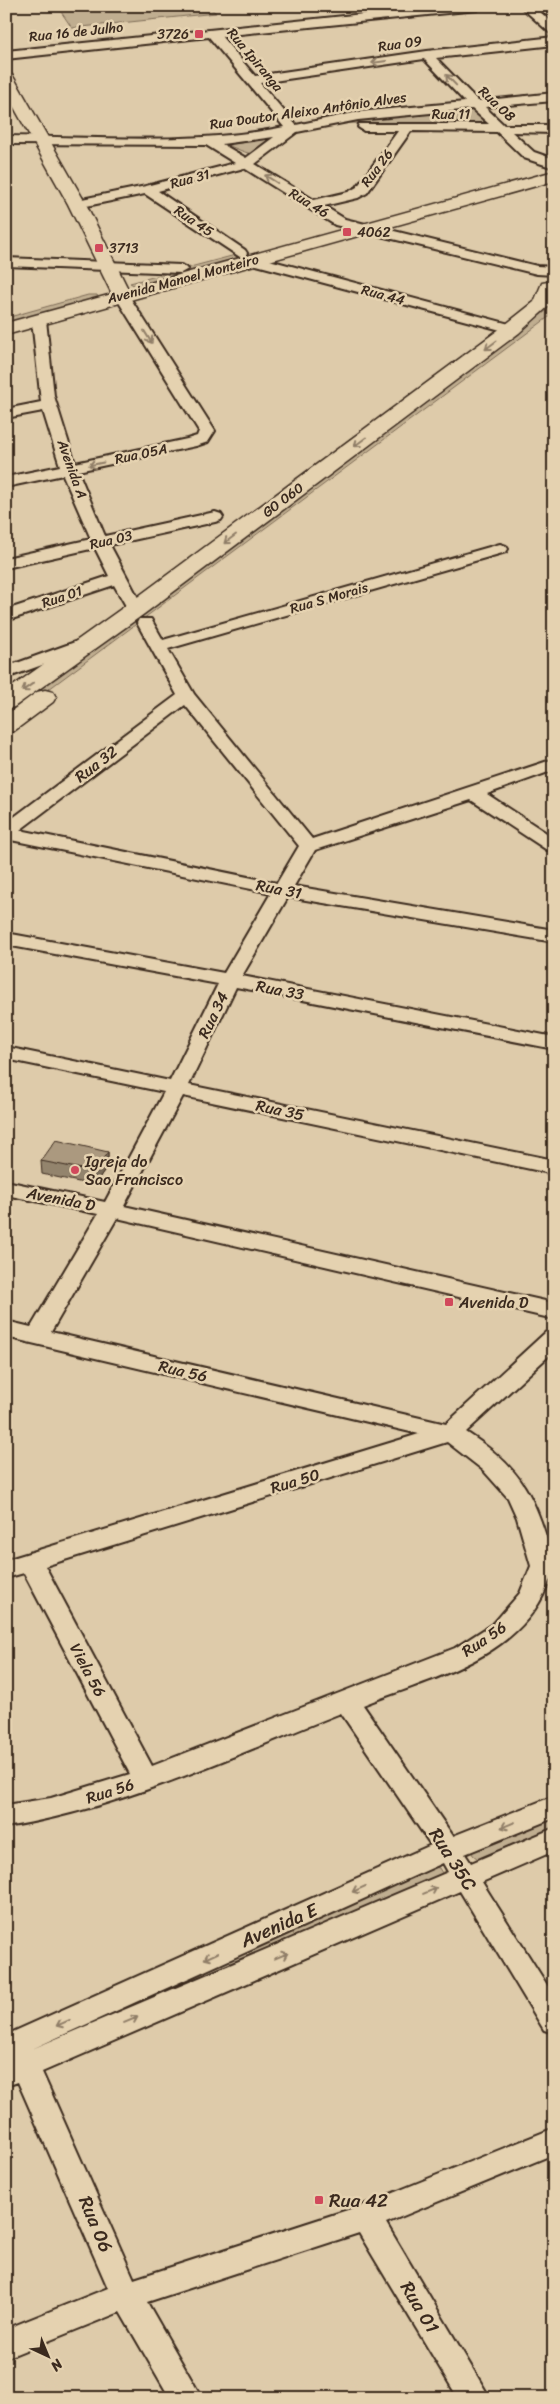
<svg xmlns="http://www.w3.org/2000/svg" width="560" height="2404" font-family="Sriracha,sans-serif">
  <rect width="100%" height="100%" fill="#decbaa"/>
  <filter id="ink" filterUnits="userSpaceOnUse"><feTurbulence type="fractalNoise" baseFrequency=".02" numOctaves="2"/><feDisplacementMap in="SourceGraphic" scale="10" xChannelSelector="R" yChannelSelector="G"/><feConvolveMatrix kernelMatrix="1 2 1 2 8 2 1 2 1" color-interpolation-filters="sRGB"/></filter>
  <g filter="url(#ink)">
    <path fill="#c0ae90" stroke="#7e6c57" d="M 57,6 L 208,6 L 216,13 L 72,28 Z
      M 476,108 L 487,124 L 474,126 L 346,123 L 351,120 Z
      M 269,138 L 255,154 C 246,154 236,148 227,145 Z
      M 243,253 L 253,255 L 137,287 L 130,283 Z
      M 88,295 L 97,295 L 98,297 L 95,300 L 6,325 L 6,318 Z
      M 554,300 L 554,313 L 6,721 L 6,711 L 546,311 Z
      M 554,1813 L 554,1827 L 487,1857 L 478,1859 L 473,1855 L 470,1848 Z
      M 435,1867 L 439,1868 L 442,1873 L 438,1877 L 98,2021 L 63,2033 Z"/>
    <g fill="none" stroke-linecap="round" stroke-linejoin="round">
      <defs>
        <path id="minor" d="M 440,6 L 483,6 L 477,10 L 221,36 L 255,76 L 427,51 L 554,37 L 554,45 L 436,58 L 478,101 L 554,93 L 554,101 L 485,107 L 504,125 L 554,125 L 554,133 L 512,132 L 534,152 L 554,159 L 554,168 L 524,158 L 497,132 L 411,131 L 367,193 L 358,198 L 324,206 L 345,219 L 537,266 L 554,267 L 554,275 L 537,274 L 335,225 L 244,168 L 158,191 L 245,250 L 247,253 L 245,256 L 240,257 L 145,194 L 77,208 L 70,204 L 72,201 L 146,186 L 235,163 L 206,145 L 6,144 L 6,136 C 97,137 196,145 284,127 L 209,37 L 6,59 L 6,51 ZM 424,59 L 465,102 L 358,112 L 296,125 L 260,83 ZM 472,109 L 489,124 L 359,124 L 358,127 L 364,131 L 398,131 L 357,187 L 348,192 L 314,200 L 255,164 L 297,132 L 358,120 ZM 274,137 L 246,158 L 222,144 Z
          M 520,6 L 533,6 L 554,24 L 554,34 L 550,33 Z
          M 254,256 L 517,326 L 519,329 L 512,333 L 249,263 L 247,260 Z
          M 6,258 L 181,265 L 188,269 L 181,273 L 6,266 Z
          M 122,292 L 129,296 L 215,431 L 208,442 L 196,446 L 78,471 L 105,536 L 215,512 L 221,514 L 223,517 L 221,520 L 215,522 L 110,545 L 144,609 L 142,613 L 130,613 L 114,585 L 6,621 L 6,610 L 109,576 L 95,548 L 6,568 L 6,558 L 91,539 L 63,475 L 6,487 L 6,477 L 60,466 L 43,411 L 6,418 L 6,409 L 41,402 L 32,320 L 34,317 L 39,316 L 46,320 L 54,396 L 75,463 L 187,439 L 197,436 L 199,431 L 115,296 Z
          M 500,544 L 506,546 L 508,549 L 506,552 L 168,649 L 194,694 L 312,839 L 554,759 L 554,770 L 487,794 L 554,838 L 554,851 L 547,850 L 471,800 L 315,850 L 294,886 L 554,930 L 554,942 L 288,897 L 242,976 L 554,1037 L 554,1049 L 236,987 L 189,1085 L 554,1160 L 554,1174 L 183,1096 L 124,1206 L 554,1303 L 554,1319 L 117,1218 L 51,1332 L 446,1424 L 546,1332 L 554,1330 L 554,1351 L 466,1432 C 524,1469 535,1498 554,1562 C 554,1571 550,1578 547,1587 C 517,1659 429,1679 363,1705 L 453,1836 L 554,1796 L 554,1818 L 465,1854 L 471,1863 L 554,1828 L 554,1851 L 482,1882 L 554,1996 L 554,2033 L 544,2030 L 460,1891 L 42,2072 L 134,2279 L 363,2205 L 554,2128 L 554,2154 L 386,2223 L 490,2398 L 458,2398 L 359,2233 L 147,2302 L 202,2398 L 170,2398 L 120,2312 L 6,2358 L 6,2329 L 108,2288 L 18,2082 L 6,2086 L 6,2061 L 9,2060 L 6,2060 L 6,2035 L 431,1845 L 341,1713 C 232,1756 122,1808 6,1827 L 6,1805 L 51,1798 L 130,1774 L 24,1573 L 6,1578 L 6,1560 L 419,1434 L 6,1337 L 6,1321 L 31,1327 L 98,1214 L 6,1195 L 6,1181 L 105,1202 L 164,1092 L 6,1059 L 6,1047 L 170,1081 L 218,984 L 6,945 L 6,933 L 224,973 L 271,893 L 6,839 L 6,823 L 177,695 L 137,623 L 139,619 L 151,619 L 163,640 ZM 185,705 L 299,846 L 277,883 L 20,830 ZM 447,1442 L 483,1470 L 508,1498 L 517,1518 L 531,1566 L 520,1593 L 494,1623 L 455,1648 L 152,1766 L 45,1566 ZM 443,1863 L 448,1872 L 32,2049 Z
          M 86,638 L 92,639 L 94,643 L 92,647 L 6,678 L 6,667 Z"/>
        <path id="major" d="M 6,73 L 12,75 L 14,78 L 86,204 L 128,289 L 554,171 L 554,181 L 6,335 L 6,323 L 112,294 L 68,204 L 6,93 Z
          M 548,282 L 554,283 L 551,304 L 519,333 L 144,614 L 14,707 L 6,709 L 6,691 L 128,604 L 505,325 L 534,302 L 542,283 Z
          M 45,690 L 53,692 L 56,697 L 53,702 L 14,731 L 6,733 L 6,715 L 37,692 Z"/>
      </defs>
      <use href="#minor" stroke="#3b2a1e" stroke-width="4"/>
      <use href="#major" stroke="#3b2a1e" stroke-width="3"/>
      <use href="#minor" fill="#e5d2b0" fill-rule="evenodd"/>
      <use href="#major" fill="#e5d2b0" fill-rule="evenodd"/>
    </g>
    <path fill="#93846d" stroke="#3b2a1e" d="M 108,1152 L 108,1165 L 97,1181 L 88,1184 L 42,1174 L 41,1161 Z"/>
    <path fill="#786b59" stroke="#3b2a1e" d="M 108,1152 L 108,1165 L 97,1181 L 88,1184 L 87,1170 Z"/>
    <path fill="#ab997f" stroke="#3b2a1e" d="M 56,1140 L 108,1152 L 96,1168 L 87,1170 L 41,1161 Z"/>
    <defs><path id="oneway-shaft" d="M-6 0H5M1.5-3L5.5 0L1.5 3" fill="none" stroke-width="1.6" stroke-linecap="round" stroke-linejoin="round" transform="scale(1.25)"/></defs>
    <g stroke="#907e67">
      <use href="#oneway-shaft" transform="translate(379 62) rotate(172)"/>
      <use href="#oneway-shaft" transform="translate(451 80) rotate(-134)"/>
      <use href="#oneway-shaft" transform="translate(271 179) rotate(-148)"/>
      <use href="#oneway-shaft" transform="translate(148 337) rotate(58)"/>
      <use href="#oneway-shaft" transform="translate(491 345) rotate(143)"/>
      <use href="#oneway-shaft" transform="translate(360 442) rotate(143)"/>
      <use href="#oneway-shaft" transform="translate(96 464) rotate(168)"/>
      <use href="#oneway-shaft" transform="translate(230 539) rotate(143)"/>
      <use href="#oneway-shaft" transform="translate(28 687) rotate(144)"/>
      <use href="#oneway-shaft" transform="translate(508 1825) rotate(158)"/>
      <use href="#oneway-shaft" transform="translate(359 1889) rotate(156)"/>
      <use href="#oneway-shaft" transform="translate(430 1891) rotate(-23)"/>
      <use href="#oneway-shaft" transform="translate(211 1956) rotate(156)"/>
      <use href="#oneway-shaft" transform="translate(281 1956) rotate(-23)"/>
      <use href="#oneway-shaft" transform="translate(131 2020) rotate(-23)"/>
      <use href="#oneway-shaft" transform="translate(63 2023) rotate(156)"/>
    </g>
  </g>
  <g fill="#d1495b" stroke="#e5d2b0" stroke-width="2">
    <rect x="194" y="29" width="10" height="10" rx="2.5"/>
    <rect x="342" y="227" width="10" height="10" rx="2.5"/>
    <rect x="94" y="243" width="10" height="10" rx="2.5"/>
    <circle cx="75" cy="1170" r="5"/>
    <rect x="444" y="1297" width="10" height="10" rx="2.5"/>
    <rect x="314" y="2195" width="10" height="10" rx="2.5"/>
  </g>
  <g text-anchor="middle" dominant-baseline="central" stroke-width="5" stroke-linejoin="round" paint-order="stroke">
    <g font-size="14" fill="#3b2a1e" stroke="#e5d2b0">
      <text transform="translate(76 32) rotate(-6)">Rua 16 de Julho</text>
      <text transform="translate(400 44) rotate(-8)">Rua 09</text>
      <text transform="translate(255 60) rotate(50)">Rua Ipiranga</text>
      <text transform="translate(497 104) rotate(43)">Rua 08</text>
      <text transform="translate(308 111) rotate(-8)">Rua Doutor Aleixo Antônio Alves</text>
      <text x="451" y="114">Rua 11</text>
      <text transform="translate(377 168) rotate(-53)">Rua 26</text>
      <text transform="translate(190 179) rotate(-15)">Rua 31</text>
      <text transform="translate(309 203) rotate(31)">Rua 46</text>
      <text transform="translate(194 221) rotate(34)">Rua 45</text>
      <text transform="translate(183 279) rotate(-15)">Avenida Manoel Monteiro</text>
      <text transform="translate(383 295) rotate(15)">Rua 44</text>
      <text transform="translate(141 454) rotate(-12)">Rua 05A</text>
      <text transform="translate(72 469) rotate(70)">Avenida A</text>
      <text transform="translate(283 500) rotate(-37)">GO 060</text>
      <text transform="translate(111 540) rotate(-13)">Rua 03</text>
      <text transform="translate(62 597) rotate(-19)">Rua 01</text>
      <text transform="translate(329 598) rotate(-16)">Rua S Morais</text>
    </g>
    <g font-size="14" fill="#3b2a1e" stroke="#e5d2b0" text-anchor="start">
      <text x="189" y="34" text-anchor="end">3726</text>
      <text x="357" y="232">4062</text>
      <text x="109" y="248">3713</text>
    </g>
    <g font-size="16" fill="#3b2a1e" stroke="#e5d2b0">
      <text transform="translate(96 764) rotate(-37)">Rua 32</text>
      <text transform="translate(279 889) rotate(11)">Rua 31</text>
      <text transform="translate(280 990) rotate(11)">Rua 33</text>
      <text transform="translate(213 1015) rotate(-64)">Rua 34</text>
      <text transform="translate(280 1110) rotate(12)">Rua 35</text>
      <text transform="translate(61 1199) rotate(11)">Avenida D</text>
      <text transform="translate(183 1371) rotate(13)">Rua 56</text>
      <text transform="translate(295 1481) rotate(-17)">Rua 50</text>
      <text transform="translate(484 1639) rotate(-34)">Rua 56</text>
      <text transform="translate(88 1670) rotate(62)">Viela 56</text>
      <text transform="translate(110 1791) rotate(-18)">Rua 56</text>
    </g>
    <g font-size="16" fill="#3b2a1e" stroke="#e5d2b0" text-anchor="start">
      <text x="85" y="1161">Igreja do<tspan x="85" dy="18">Sao Francisco</tspan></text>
      <text x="459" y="1302">Avenida D</text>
    </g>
    <g font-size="19" fill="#3b2a1e" stroke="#e5d2b0">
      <text transform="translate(453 1859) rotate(57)">Rua 35C</text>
      <text transform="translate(279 1925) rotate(-24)">Avenida E</text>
      <text transform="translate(96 2224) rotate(67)">Rua 06</text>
      <text transform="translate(420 2307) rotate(59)">Rua 01</text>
    </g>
    <g font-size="19" fill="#3b2a1e" stroke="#e5d2b0" text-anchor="start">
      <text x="329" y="2200">Rua 42</text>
    </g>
  </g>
  <rect width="560" height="2404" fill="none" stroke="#e5d2b0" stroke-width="25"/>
  <rect x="12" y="12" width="535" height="2379" fill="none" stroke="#3b2a1e" stroke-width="2" filter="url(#ink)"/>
  <g transform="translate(48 2356) rotate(136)" stroke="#e5d2b0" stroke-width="4" paint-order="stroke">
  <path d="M0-4L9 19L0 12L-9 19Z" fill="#3b2a1e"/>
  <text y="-8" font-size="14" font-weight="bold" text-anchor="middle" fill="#3b2a1e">N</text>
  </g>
</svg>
